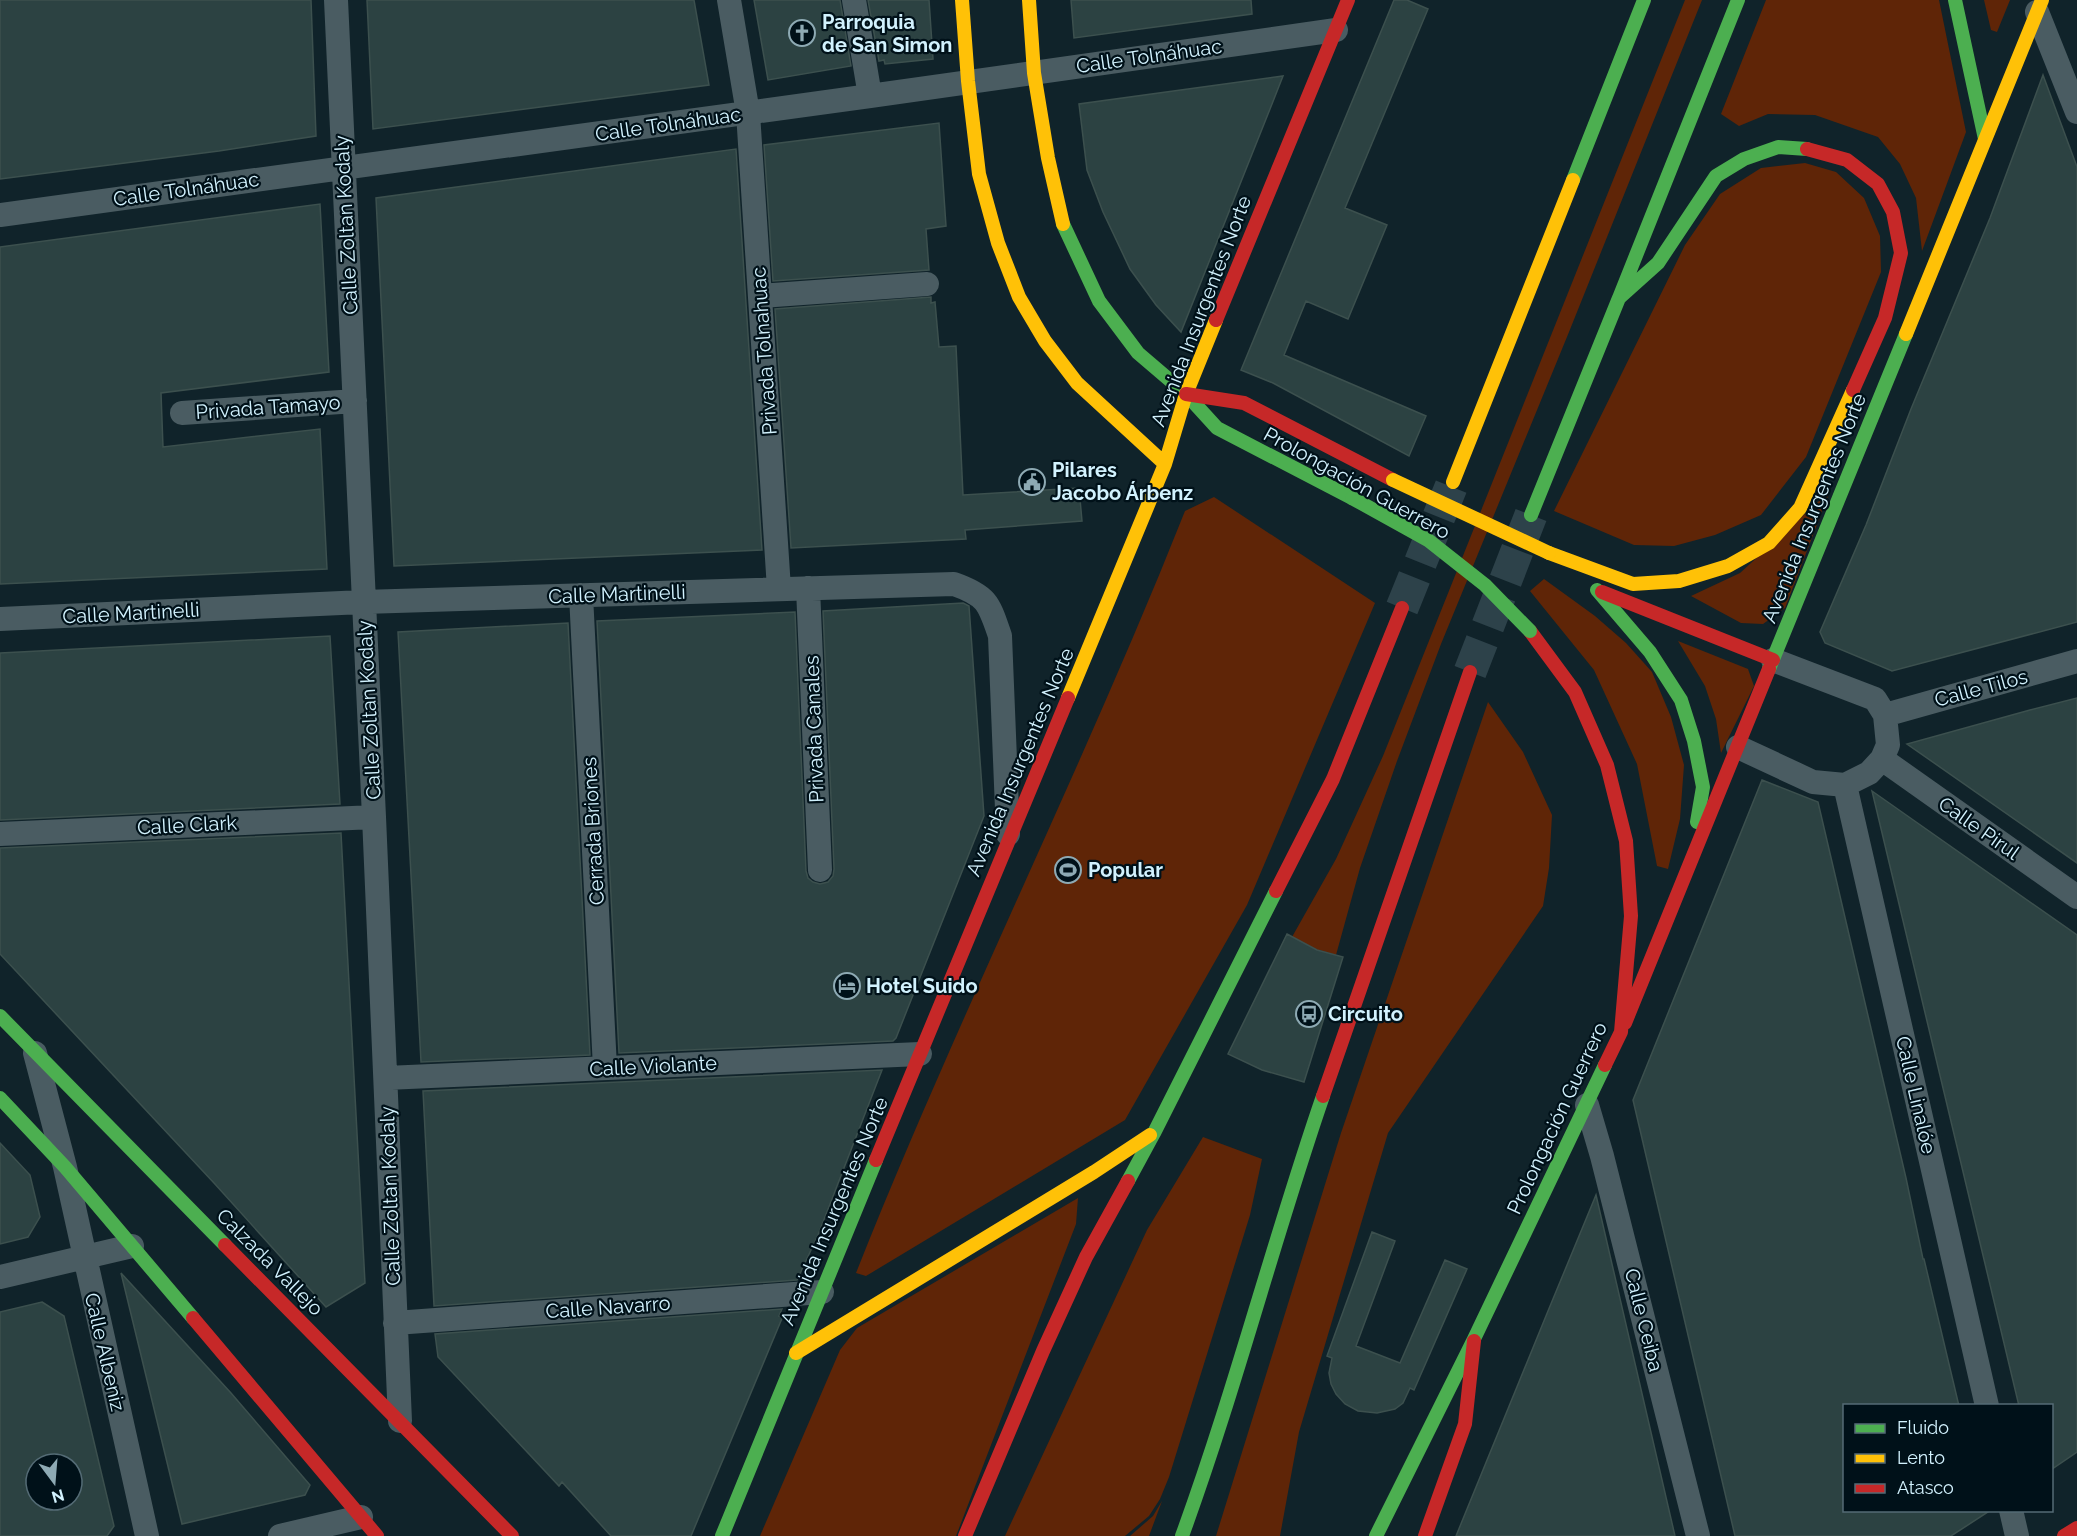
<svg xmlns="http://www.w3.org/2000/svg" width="2077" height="1536" font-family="Raleway,sans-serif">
  <rect width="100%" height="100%" fill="#10232a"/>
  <path fill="#5f2507" d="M 1685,0 L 1702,0 L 1569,332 L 1441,644 L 1397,761 L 1360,868 L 1336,955 L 1319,950 L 1293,1035 L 1308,945 L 1292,937 L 1336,859 L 1383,756 Z
    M 1766,0 L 1939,0 L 1966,132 L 1922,251 L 1916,198 L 1900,164 L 1878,137 L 1815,115 L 1768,114 L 1739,126 L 1721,114 Z
    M 1984,0 L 2010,0 L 1997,32 L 1991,30 Z
    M 1805,163 L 1836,172 L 1864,198 L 1880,236 L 1881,272 L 1806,457 L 1761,515 L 1715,535 L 1674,546 L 1634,545 L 1554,511 L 1685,245 L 1720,194 L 1761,168 Z
    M 1830,491 L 1785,608 L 1763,624 L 1741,623 L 1691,596 L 1740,573 Z
    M 1214,497 L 1375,603 L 1247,905 L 1125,1120 L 866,1276 L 856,1273 C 958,1016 1083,768 1185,511 Z
    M 1544,579 L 1595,616 L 1626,643 L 1652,672 L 1671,717 L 1684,765 L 1680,819 L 1668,869 L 1657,866 L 1637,764 L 1594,670 L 1530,591 Z
    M 1678,641 L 1748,669 L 1754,686 L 1721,753 L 1716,719 L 1705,686 Z
    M 1488,702 L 1523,752 L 1552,815 L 1549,868 L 1543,906 L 1388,1133 L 1299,1432 L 1280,1536 L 1216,1536 L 1341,1133 Z
    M 1203,1137 L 1262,1159 L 1250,1215 L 1169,1477 L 1160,1499 L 1149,1516 L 1125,1536 L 1005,1536 L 1147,1230 Z
    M 1078,1198 L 1076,1224 L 956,1536 L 760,1536 L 840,1350 L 857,1328 Z
    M 1162,1501 L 1149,1536 L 1130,1536 L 1153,1516 Z"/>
  <path fill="#2c4242" stroke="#3c504e" stroke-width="1.5" fill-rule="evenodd" d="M 0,0 L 311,0 L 316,136 L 219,151 L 0,179 Z
    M 367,0 L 694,0 L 709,85 L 373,129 Z
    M 754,0 L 840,0 L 851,66 L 768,80 Z
    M 868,0 L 929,0 L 933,59 L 885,64 L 884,60 L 879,61 Z
    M 1071,0 L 1251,0 L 1252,14 L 1074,38 Z
    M 1394,0 L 1407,0 L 1428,9 L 1345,208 L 1387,225 L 1348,319 L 1306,301 L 1284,355 L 1426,416 L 1409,456 L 1273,383 L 1241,370 Z
    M 2043,75 L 2077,167 L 2077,622 L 1892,671 L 1825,643 L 1820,632 L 1866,525 L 1911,409 L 1990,218 Z
    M 1283,76 L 1272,104 L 1181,332 L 1156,305 L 1130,269 L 1103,212 L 1087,170 L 1079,104 Z
    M 939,123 L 946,226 L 926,229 L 929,270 L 773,281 L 764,145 Z
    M 736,149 L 762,550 L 394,566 L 376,198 Z
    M 320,204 L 329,372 L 161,393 L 163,447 L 320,429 L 327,569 L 0,584 L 0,247 Z
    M 931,297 L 931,303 L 935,302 L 939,347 L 956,346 L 963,495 L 1079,488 L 1082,521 L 965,530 L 966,539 L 791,548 L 775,309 Z
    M 963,603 L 969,606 L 984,816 L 896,1038 L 893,1041 L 619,1053 L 597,621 L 795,612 L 806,871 L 808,878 L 813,882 L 820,884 L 828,882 L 833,876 L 834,869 L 823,611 Z
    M 568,623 L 590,1055 L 421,1062 L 398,632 Z
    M 330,636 L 340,804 L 0,820 L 0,653 Z
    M 2077,698 L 2077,863 L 1907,744 L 2030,710 Z
    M 1762,780 L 1818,802 L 1906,1178 L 1923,1259 L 1924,1259 L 1959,1406 L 1845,1406 L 1845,1510 L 1991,1510 L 1951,1536 L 1735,1536 L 1633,1100 Z
    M 1872,791 L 2077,935 L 2077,1452 L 2052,1469 L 2052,1406 L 2019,1406 Z
    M 341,833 L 365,1283 L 326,1307 L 214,1183 L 0,954 L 0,848 Z
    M 1287,934 L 1317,950 L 1343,957 L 1304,1082 L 1262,1070 L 1228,1054 Z
    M 882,1070 L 818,1235 L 797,1280 L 434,1306 L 423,1091 Z
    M 0,1143 L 30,1175 L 40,1217 L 28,1237 L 0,1244 Z
    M 1596,1195 L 1675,1536 L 1456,1536 L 1548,1311 Z
    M 1372,1232 L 1395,1241 L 1356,1346 L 1400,1363 L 1445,1260 L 1467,1269 L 1414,1390 L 1410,1388 L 1403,1403 L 1395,1409 L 1377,1413 L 1358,1411 L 1345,1404 L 1336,1394 L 1331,1384 L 1329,1373 L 1332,1358 L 1327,1356 Z
    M 121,1273 L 231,1393 L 310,1485 L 305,1495 L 182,1524 Z
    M 42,1302 L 64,1316 L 114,1526 L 107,1536 L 0,1536 L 0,1312 ZM 36,1464 L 72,1464 L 72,1500 L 36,1500 Z
    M 782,1309 L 779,1316 L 783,1316 L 691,1536 L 611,1536 L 562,1482 L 559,1486 L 438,1357 L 435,1334 Z"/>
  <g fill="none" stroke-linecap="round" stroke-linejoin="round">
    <path stroke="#2d424a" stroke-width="33" stroke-dasharray="33 16" stroke-linecap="butt" d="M 1402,608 L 1453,482"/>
    <path stroke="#2d424a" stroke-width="33" stroke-dasharray="33 16" stroke-linecap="butt" d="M 1470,672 L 1531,515"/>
    <path stroke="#4a5c62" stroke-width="24" d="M 336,0 L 374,817 L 400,1421
      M 729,0 L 748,113 L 779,589
      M 854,0 L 870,96
      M 2037,12 L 2077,112
      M 0,215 L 870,96 L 1336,30
      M 760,296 L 927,284
      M 182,413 L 355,401
      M 808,588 L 820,870
      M 581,595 L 605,1068
      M 0,619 L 363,602 L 954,584 C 988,596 989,604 1000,636 L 1008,834
      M 1885,715 L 2077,661
      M 1738,747 L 1813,782 L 1845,785 L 1869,773 L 1882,759 L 1888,745 L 1885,715 L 1875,699 L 1773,660
      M 1882,759 L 2077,897
      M 1845,785 L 1987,1406
      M 0,834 L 374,817
      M 35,1053 L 65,1167 L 147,1536
      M 386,1078 L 920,1054
      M 1587,1105 L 1602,1156 L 1698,1536
      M 0,1277 L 132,1246
      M 395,1323 L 822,1292
      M 2011,1510 L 2017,1536
      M 280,1536 L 361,1517"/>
    <path stroke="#4caf50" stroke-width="14" d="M 1955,0 L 1985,139
      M 1573,180 L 1644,0
      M 1063,224 L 1099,301 L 1138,353 L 1186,394 L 1217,428 L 1352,498
      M 1619,298 L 1738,0
      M 1531,515 L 1619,298 L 1658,263 L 1716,176 L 1744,159 L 1778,147 L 1807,149
      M 1597,590 L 1650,652 L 1681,700 L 1694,741 L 1703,787 L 1697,822
      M 1769,669 L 1906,334
      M 0,1016 L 225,1245
      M 0,1098 L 65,1167 L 193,1318
      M 1128,1181 L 1154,1133 L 1276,891
      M 722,1536 L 876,1160
      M 1182,1536 C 1235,1391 1273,1241 1323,1096
      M 1376,1536 L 1474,1339 L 1605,1065"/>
    <path stroke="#ffc107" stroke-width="14" d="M 962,0 L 968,81 L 979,174 L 998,243 L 1019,297 L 1045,341 L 1077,383 L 1165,464
      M 1029,0 L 1034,73 L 1048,158 L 1063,224
      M 1906,334 L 2042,0
      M 1453,482 L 1573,180
      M 1549,553 L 1633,584 L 1679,581 L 1728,566 L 1769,543 L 1800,508 L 1853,390
      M 1068,698 L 1165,464 L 1186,394 L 1216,320
      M 796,1353 L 1094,1172 L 1150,1135"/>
    <path stroke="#c62828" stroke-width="14" d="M 1807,149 L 1847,160 L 1878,184 L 1893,212 L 1901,253 L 1885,318 L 1853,390
      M 1216,320 L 1348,0
      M 1186,394 L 1244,403 L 1393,480
      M 1602,592 L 1773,660
      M 1530,631 L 1575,692 L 1607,765 L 1626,841 L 1631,916 L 1621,1032 L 1605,1065
      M 1276,891 L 1333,779 L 1402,608
      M 1625,1023 L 1769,669
      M 1323,1096 L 1470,672
      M 876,1160 L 1068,698
      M 225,1245 L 512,1536
      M 193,1318 L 377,1536
      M 965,1536 L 1043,1351 L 1086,1257 L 1128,1181
      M 1425,1536 L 1465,1424 L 1474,1341
      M 2064,1536 L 2077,1528"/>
    <path stroke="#4caf50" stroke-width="14" d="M 1352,498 L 1428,540 L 1485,585 L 1530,631"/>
    <path stroke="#ffc107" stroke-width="14" d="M 1393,480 L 1549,553"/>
  </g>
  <defs>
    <symbol id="church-ring" viewBox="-11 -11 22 22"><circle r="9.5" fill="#001119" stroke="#8eaab4" stroke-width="1.5"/><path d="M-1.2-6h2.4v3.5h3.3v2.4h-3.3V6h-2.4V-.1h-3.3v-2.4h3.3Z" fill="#8eaab4"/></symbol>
    <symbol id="civic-ring" viewBox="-11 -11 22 22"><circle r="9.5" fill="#001119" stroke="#8eaab4" stroke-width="1.5"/><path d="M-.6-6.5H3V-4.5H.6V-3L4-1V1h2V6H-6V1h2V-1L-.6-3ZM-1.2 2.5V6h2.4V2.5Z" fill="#8eaab4"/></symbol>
    <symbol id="stadium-ring" viewBox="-11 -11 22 22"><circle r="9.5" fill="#001119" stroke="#8eaab4" stroke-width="1.5"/><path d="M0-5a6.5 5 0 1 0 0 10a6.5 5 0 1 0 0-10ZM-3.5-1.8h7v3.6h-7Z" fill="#8eaab4"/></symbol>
    <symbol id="hotel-ring" viewBox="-11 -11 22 22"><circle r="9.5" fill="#001119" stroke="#8eaab4" stroke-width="1.5"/><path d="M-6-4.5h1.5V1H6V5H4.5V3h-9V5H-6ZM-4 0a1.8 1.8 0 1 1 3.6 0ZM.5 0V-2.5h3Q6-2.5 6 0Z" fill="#8eaab4"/></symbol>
    <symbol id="bus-ring" viewBox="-11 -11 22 22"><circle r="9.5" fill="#001119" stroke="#8eaab4" stroke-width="1.5"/><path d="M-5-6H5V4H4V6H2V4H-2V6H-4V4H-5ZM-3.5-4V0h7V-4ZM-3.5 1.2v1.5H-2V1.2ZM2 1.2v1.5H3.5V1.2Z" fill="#8eaab4"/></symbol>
  </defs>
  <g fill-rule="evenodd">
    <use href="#church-ring" x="787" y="18" width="30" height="30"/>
    <use href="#civic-ring" x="1017" y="467" width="30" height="30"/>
    <use href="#stadium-ring" x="1053" y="855" width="30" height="30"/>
    <use href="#hotel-ring" x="832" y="971" width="30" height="30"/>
    <use href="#bus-ring" x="1294" y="999" width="30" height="30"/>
  </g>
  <g text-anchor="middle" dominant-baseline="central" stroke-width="4.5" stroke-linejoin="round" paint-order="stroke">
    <g font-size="20" font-weight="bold" fill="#d2f2fe" stroke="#001119" text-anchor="start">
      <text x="822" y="22">Parroquia<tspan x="822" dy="23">de San Simon</tspan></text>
      <text x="1052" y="470">Pilares<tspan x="1052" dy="23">Jacobo Árbenz</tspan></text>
      <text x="1088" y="870">Popular</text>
      <text x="866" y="986">Hotel Suido</text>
      <text x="1328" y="1014">Circuito</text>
    </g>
    <g font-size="20" fill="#d2f2fe" stroke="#001119">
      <text transform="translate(1149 56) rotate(-8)">Calle Tolnáhuac</text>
      <text transform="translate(668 124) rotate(-8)">Calle Tolnáhuac</text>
      <text transform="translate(186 189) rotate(-8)">Calle Tolnáhuac</text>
      <text transform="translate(346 225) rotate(-93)">Calle Zoltan Kodaly</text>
      <text transform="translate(1201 311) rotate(-69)">Avenida Insurgentes Norte</text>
      <text transform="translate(764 351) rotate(-94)">Privada Tolnahuac</text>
      <text transform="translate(268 407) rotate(-4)">Privada Tamayo</text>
      <text transform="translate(1357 483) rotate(29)">Prolongación Guerrero</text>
      <text transform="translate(1814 508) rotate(-68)">Avenida Insurgentes Norte</text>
      <text transform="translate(617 594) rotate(-2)">Calle Martinelli</text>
      <text transform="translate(131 613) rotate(-3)">Calle Martinelli</text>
      <text transform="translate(1981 688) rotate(-15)">Calle Tilos</text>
      <text transform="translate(369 710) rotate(-93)">Calle Zoltan Kodaly</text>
      <text transform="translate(814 729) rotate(-92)">Privada Canales</text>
      <text transform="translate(1020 762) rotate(-67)">Avenida Insurgentes Norte</text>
      <text transform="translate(187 825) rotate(-3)">Calle Clark</text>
      <text transform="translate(1979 828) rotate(35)">Calle Pirul</text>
      <text transform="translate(593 831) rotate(-93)">Cerrada Briones</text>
      <text transform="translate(653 1066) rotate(-3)">Calle Violante</text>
      <text transform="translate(1916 1095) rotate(77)">Calle Linalóe</text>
      <text transform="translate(1557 1118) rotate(-65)">Prolongación Guerrero</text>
      <text transform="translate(390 1196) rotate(-92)">Calle Zoltan Kodaly</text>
      <text transform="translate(834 1211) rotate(-67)">Avenida Insurgentes Norte</text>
      <text transform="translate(270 1262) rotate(45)">Calzada Vallejo</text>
      <text transform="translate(608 1307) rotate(-4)">Calle Navarro</text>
      <text transform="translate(1644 1320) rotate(76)">Calle Ceiba</text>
      <text transform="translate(105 1352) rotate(77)">Calle Albeniz</text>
    </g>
  </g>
  <rect x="1843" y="1404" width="210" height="108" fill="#001119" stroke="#546b75" stroke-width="1.5"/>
  <rect x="1855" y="1424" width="30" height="9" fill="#4caf50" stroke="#546b75" stroke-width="1.5"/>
  <text x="1897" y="1434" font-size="18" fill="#d2f2fe">Fluido</text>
  <rect x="1855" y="1454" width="30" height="9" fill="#ffc107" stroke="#546b75" stroke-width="1.5"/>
  <text x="1897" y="1464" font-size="18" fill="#d2f2fe">Lento</text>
  <rect x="1855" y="1484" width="30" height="9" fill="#c62828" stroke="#546b75" stroke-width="1.5"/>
  <text x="1897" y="1494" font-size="18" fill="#d2f2fe">Atasco</text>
  <g transform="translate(54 1482) rotate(164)"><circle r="28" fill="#001119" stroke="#546b75" stroke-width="1.5"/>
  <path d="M0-4.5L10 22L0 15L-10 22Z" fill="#8eaab4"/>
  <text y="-9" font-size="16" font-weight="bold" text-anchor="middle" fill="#d2f2fe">N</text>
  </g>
</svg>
